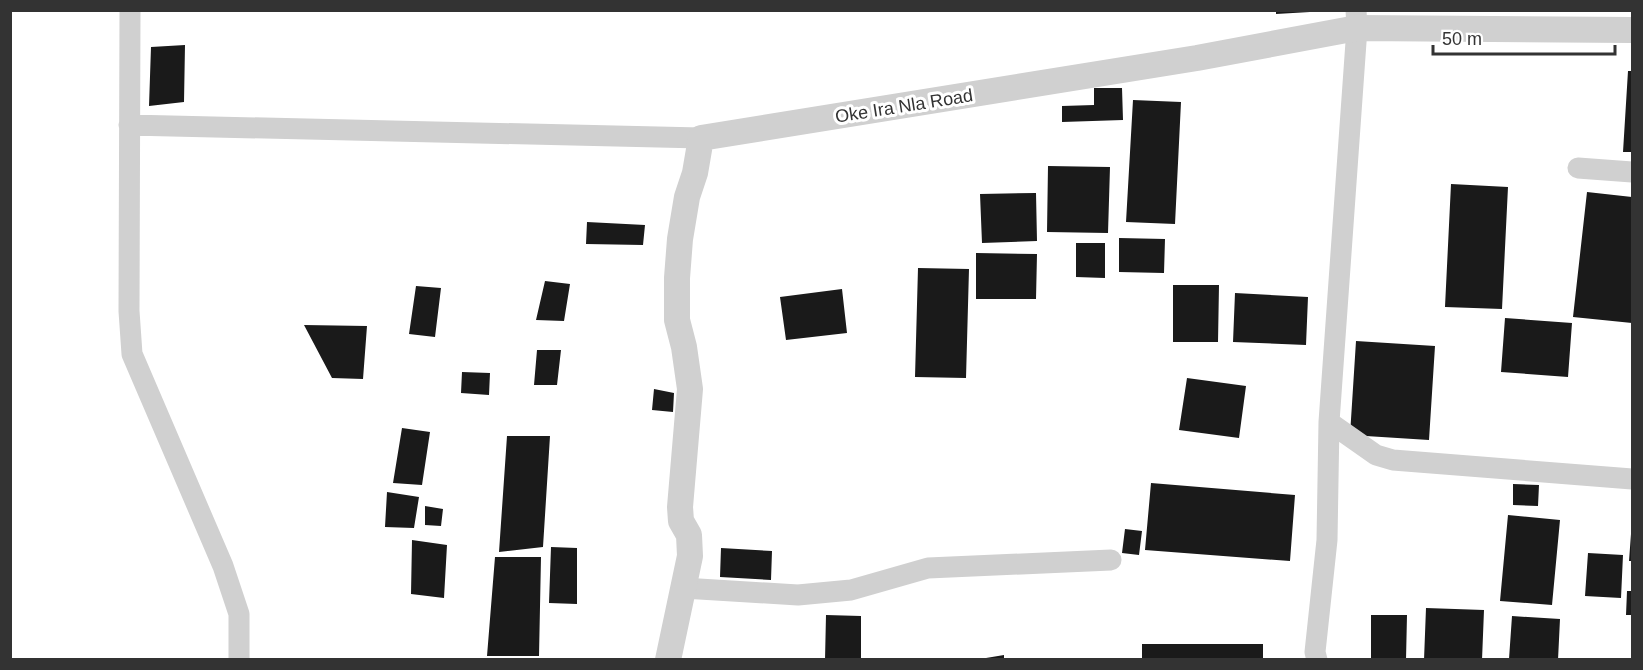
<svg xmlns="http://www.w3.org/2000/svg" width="1643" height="670" font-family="Arial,sans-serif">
  <rect width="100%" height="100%" fill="#fff"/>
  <path fill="#1a1a1a" d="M 1276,10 L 1309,10 L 1310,12 L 1276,14 Z
    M 185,45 L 184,102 L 149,106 L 151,47 Z
    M 1628,71 L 1632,71 L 1632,152 L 1623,152 Z
    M 1094,88 L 1122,88 L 1123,120 L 1062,122 L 1062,106 L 1094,105 Z
    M 1133,100 L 1181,102 L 1175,224 L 1126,222 Z
    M 1048,166 L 1110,167 L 1108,233 L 1047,232 Z
    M 1451,184 L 1508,187 L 1502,309 L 1445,307 Z
    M 1587,192 L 1632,197 L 1632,323 L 1573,317 Z
    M 1036,193 L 1037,241 L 982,243 L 980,194 Z
    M 587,222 L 645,225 L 643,245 L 586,244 Z
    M 1119,238 L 1165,239 L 1164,273 L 1119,272 Z
    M 1076,243 L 1105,243 L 1105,278 L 1076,277 Z
    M 976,253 L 1037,254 L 1036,299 L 976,299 Z
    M 918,268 L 969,269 L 966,378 L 915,377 Z
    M 545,281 L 570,284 L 564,321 L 536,320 Z
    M 1173,285 L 1219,285 L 1218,342 L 1173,342 Z
    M 416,286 L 441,288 L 435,337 L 409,334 Z
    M 842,289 L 847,333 L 786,340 L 780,297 Z
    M 1235,293 L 1308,297 L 1306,345 L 1233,342 Z
    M 1505,318 L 1572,323 L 1568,377 L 1501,372 Z
    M 304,325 L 367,326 L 363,379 L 332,378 Z
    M 1356,341 L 1435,346 L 1429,440 L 1350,435 Z
    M 537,350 L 561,350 L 557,385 L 534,385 Z
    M 462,372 L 490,373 L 489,395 L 461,393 Z
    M 1187,378 L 1246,386 L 1239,438 L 1179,430 Z
    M 654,389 L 674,393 L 673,412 L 652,410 Z
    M 402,428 L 430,432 L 422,485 L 393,483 Z
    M 507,436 L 550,436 L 543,547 L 499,552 Z
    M 1151,483 L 1295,495 L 1290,561 L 1145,550 Z
    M 1513,484 L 1539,485 L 1538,506 L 1513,505 Z
    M 387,492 L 419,497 L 414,528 L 385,527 Z
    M 425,506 L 443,509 L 441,526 L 425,525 Z
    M 1508,515 L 1560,520 L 1552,605 L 1500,601 Z
    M 1125,529 L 1142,531 L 1139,555 L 1122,553 Z
    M 1631,534 L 1632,534 L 1632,561 L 1629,561 Z
    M 412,540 L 447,545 L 444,598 L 411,594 Z
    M 551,547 L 577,548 L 577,604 L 549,603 Z
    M 721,548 L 772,551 L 771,580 L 720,577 Z
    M 1588,553 L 1623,555 L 1621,598 L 1585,596 Z
    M 495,557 L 541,557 L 539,656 L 487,656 Z
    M 1627,591 L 1632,591 L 1632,615 L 1626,615 Z
    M 1426,608 L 1484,610 L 1482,660 L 1424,660 Z
    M 826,615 L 861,616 L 861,660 L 825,660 Z
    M 1371,615 L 1407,615 L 1406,660 L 1371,660 Z
    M 1512,616 L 1560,619 L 1558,660 L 1509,659 Z
    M 1142,644 L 1263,644 L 1263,660 L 1142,660 Z
    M 1004,655 L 1004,660 L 986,660 L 986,658 Z"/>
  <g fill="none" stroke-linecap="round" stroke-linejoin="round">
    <path stroke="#d0d0d0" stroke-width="21" d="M 130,10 L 129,311 L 132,354 L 223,566 L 239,614 L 239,660
      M 129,125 L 701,138
      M 1578,168 L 1632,172
      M 1329,422 L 1376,455 L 1393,460 L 1632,479
      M 683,588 L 798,595 L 851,590 L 928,568 L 1111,560
      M 1317,660 L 1315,652 L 1327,540 L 1329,422 L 1357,28 L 1356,10"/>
    <path stroke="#d0d0d0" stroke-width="26" d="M 668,660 L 690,556 L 689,535 L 681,521 L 680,507 L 690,389 L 684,347 L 677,320 L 677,278 L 680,239 L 687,197 L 695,173 L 701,138 L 1197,58 L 1357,28 L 1632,30"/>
  </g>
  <g text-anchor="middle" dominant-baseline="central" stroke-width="6" stroke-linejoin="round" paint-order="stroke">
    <g font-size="18" fill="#333" stroke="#fff">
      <text transform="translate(904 106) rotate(-9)">Oke Ira Nla Road</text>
    </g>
  </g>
  <rect width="1643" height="670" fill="none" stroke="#333333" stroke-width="24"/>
  <path d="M1433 45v9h182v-9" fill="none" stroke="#333333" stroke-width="3"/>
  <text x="1442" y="45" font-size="18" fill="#333333" stroke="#ffffff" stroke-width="4.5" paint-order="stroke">50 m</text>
</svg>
